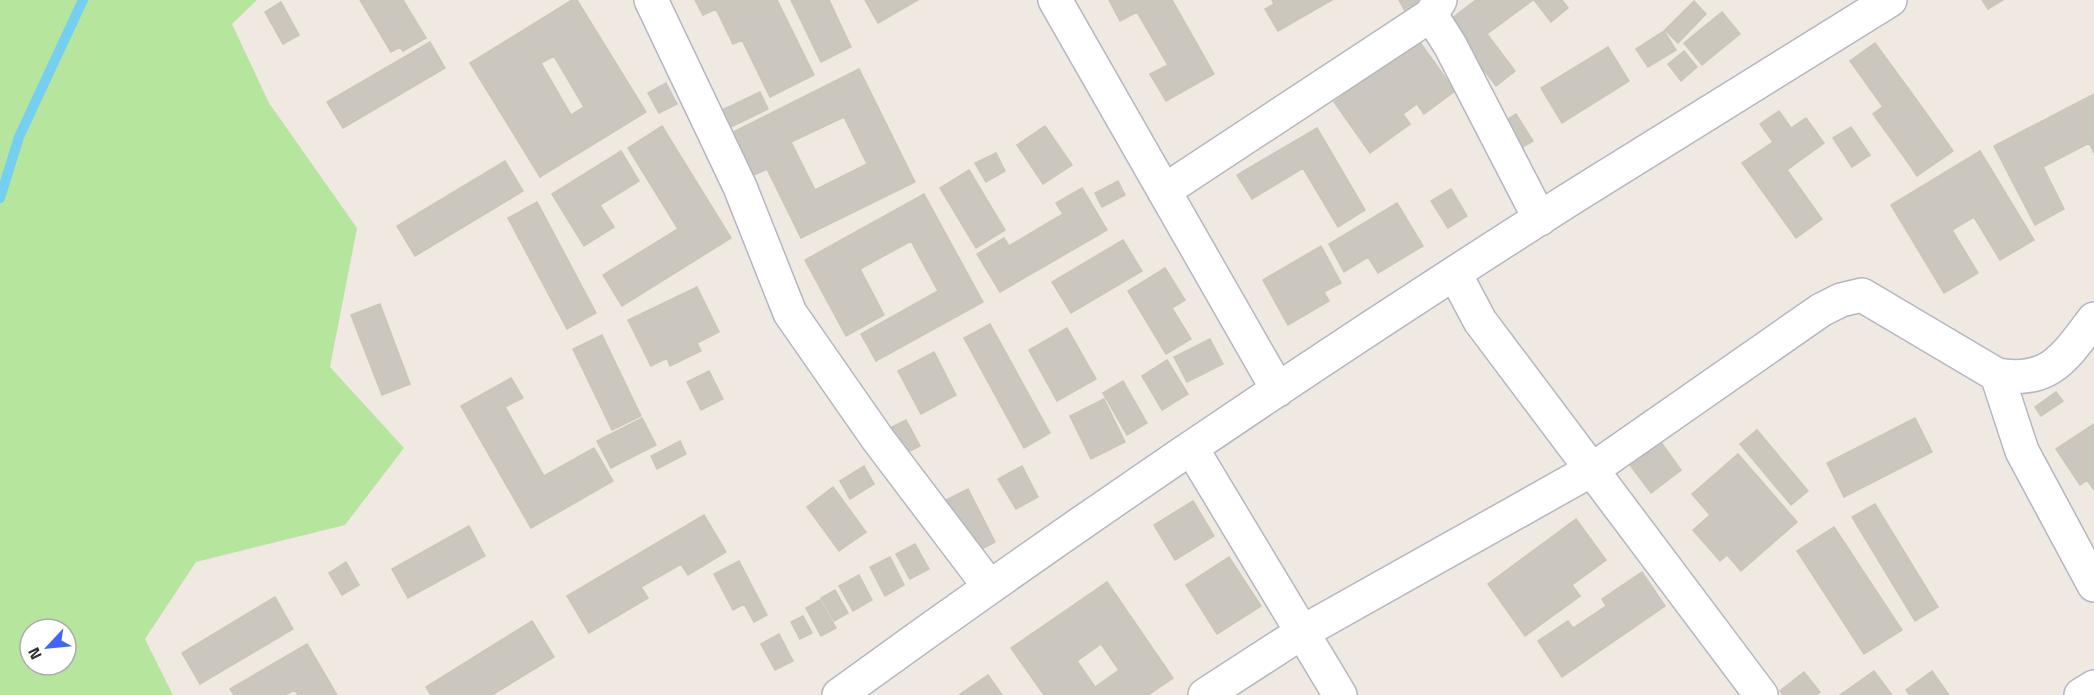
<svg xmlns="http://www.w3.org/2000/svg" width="2094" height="695" font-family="'Titillium Web',sans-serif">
  <rect width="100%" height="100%" fill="#efe9e1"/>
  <path fill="#b6e59e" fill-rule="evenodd" d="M 0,0 L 257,0 L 232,24 L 269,103 L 357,228 L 330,367 L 404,448 L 345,525 L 196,562 L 145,639 L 173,695 L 0,695 ZM 30,629 L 66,629 L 66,665 L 30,665 Z"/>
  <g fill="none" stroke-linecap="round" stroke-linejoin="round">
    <path stroke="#75cff0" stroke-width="10" d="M 0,198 L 19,137 L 83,0"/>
  </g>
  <path fill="#cbc7bf" stroke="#cbc5ba" stroke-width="1.5" fill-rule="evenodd" d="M 360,0 L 403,0 L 426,38 L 403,51 L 400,47 L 391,52 Z
    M 572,0 L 577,0 L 646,112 L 540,177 L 470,63 ZM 554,56 L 584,107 L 571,115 L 541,63 Z
    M 695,0 L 777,0 L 814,75 L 770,97 L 742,40 L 733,44 L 716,9 L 703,15 Z
    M 791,0 L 829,0 L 851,47 L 821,62 Z
    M 865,0 L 918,0 L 878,23 Z
    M 1109,0 L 1172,0 L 1214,74 L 1166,101 L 1150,74 L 1168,65 L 1137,12 L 1120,21 Z
    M 1272,0 L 1332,0 L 1278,31 L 1265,9 L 1274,4 Z
    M 1399,0 L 1423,0 L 1424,1 L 1405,11 Z
    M 1476,0 L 1533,0 L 1487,34 L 1515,71 L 1496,86 L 1447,22 Z
    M 1534,0 L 1562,0 L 1568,8 L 1551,22 Z
    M 1982,0 L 2003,0 L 1988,9 Z
    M 1694,1 L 1706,14 L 1678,43 L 1665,30 Z
    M 281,2 L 299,35 L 283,44 L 265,12 Z
    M 1722,12 L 1740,34 L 1719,51 L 1701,29 Z
    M 1701,29 L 1719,51 L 1702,65 L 1684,43 Z
    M 1664,31 L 1676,50 L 1648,67 L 1636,49 Z
    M 1419,41 L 1455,91 L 1424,114 L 1417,104 L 1403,114 L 1410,124 L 1370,153 L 1334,102 Z
    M 430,42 L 445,68 L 343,128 L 327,102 Z
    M 1875,43 L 1908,88 L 1883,107 L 1850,61 Z
    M 1608,47 L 1629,81 L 1562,123 L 1541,88 Z
    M 1684,51 L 1697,67 L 1681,81 L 1668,64 Z
    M 859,69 L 915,182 L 801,238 L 767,169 L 754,175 L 733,132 ZM 844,117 L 867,164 L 815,190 L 791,142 Z
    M 666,83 L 677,104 L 659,113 L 648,93 Z
    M 1908,88 L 1939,131 L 1904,157 L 1873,114 Z
    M 760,92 L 768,109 L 729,128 L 720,111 Z
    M 2094,94 L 2094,153 L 2089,143 L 2043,167 L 2064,209 L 2035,225 L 1994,146 Z
    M 1779,111 L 1791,128 L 1806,118 L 1824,143 L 1787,170 L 1822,219 L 1796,238 L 1742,163 L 1773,142 L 1760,124 Z
    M 1516,114 L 1533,141 L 1518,150 L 1502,123 Z
    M 662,126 L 731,238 L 622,306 L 603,275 L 678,229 L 628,148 Z
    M 1045,126 L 1072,165 L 1043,184 L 1017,145 Z
    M 1851,127 L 1870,155 L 1852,167 L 1833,138 Z
    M 1317,128 L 1365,210 L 1338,227 L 1303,168 L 1252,199 L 1237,175 Z
    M 1939,131 L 1953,151 L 1917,176 L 1904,157 Z
    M 621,151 L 639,181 L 600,205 L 614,227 L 584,246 L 552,194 Z
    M 1980,151 L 2034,240 L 2000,260 L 1974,217 L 1952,230 L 1978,273 L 1944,293 L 1891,205 Z
    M 996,153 L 1005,171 L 986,182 L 975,163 Z
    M 505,161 L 523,191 L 415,256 L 397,226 Z
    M 969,170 L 1005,230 L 976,248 L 940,188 Z
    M 1118,181 L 1125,195 L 1102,207 L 1095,193 Z
    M 1082,188 L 1107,230 L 1000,292 L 977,254 L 1004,238 L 1009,246 L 1063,214 L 1056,203 Z
    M 1451,189 L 1467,216 L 1448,228 L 1431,201 Z
    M 924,194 L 983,302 L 876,361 L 861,334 L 938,291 L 911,241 L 860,269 L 884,315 L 846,336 L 805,260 Z
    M 537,202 L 596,313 L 567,329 L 508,218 Z
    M 1397,203 L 1423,246 L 1378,273 L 1368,257 L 1344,272 L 1329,244 Z
    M 1123,240 L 1142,271 L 1071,313 L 1052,282 Z
    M 1321,246 L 1341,283 L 1324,292 L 1329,301 L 1288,325 L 1263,280 Z
    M 1165,268 L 1185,300 L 1172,308 L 1191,339 L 1166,354 L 1128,291 Z
    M 697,287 L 719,332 L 697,343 L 701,351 L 670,366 L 667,358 L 651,366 L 628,320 Z
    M 380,304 L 410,384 L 382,395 L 351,315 Z
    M 990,324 L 1050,433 L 1024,448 L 964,338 Z
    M 1067,328 L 1096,379 L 1057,401 L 1029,350 Z
    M 602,335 L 641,416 L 612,430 L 573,349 Z
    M 1210,339 L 1223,364 L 1187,382 L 1174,357 Z
    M 934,352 L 956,395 L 921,414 L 898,371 Z
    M 1167,360 L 1188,394 L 1162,410 L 1142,376 Z
    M 709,371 L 723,399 L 701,410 L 687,382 Z
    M 511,378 L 523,398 L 505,407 L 544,476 L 594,448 L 613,481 L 531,528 L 461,406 Z
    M 1123,381 L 1147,423 L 1127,435 L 1103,393 Z
    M 2056,392 L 2063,401 L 2041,416 L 2035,407 Z
    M 1104,399 L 1125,442 L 1091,459 L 1070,416 Z
    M 642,418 L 656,445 L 611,468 L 597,441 Z
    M 1915,418 L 1932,452 L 1844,497 L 1827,463 Z
    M 906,420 L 920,446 L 904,454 L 890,428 Z
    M 2094,424 L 2094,490 L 2087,480 L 2080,485 L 2056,449 Z
    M 1757,430 L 1808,491 L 1791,505 L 1740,444 Z
    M 1658,438 L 1681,470 L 1651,493 L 1627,461 Z
    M 680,441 L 686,454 L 657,469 L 651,456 Z
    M 1738,454 L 1797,522 L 1741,571 L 1727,555 L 1720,561 L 1693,530 L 1710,515 L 1692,494 Z
    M 864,466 L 874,484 L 850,499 L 840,481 Z
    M 1022,466 L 1038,497 L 1016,509 L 998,479 Z
    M 833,487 L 866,532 L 839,551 L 807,507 Z
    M 968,489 L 995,542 L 974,553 L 946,500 Z
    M 1193,501 L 1214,536 L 1175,560 L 1154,525 Z
    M 1875,504 L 1938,607 L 1915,621 L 1852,517 Z
    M 704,515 L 726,552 L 688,575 L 681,564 L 641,587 L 648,598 L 589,633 L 567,596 Z
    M 1576,519 L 1606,560 L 1572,585 L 1580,596 L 1525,636 L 1488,584 Z
    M 469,526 L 485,556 L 408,598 L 392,569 Z
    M 1834,527 L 1902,630 L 1864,654 L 1797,551 Z
    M 915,544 L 929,569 L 910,579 L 896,554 Z
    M 890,557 L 904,585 L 885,596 L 870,567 Z
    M 1229,557 L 1261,606 L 1217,634 L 1186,585 Z
    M 739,561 L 767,615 L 754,622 L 744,604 L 733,610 L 714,574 Z
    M 346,562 L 359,585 L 342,595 L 329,573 Z
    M 1642,572 L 1665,606 L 1562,677 L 1538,641 L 1568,621 L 1573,628 L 1606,606 L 1602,599 Z
    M 859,575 L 872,600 L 853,611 L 839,586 Z
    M 1107,582 L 1173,678 L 1148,695 L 1044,695 L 1011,648 ZM 1101,644 L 1119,670 L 1095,687 L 1077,661 Z
    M 835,590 L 848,613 L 834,621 L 821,598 Z
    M 275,597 L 293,629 L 200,684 L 182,653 Z
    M 820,600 L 836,628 L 821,636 L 806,608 Z
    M 803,616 L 812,633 L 800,639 L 791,622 Z
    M 532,621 L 554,657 L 492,695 L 431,695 L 426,687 Z
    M 779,634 L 793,661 L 775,670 L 761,644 Z
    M 307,644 L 337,695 L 298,695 L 295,690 L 285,695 L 234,695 L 230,689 Z
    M 1874,671 L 1892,695 L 1840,695 Z
    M 1932,671 L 1949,695 L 1910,695 L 1906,690 Z
    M 1804,672 L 1820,692 L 1816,695 L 1783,695 L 1780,691 Z
    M 988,675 L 1002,695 L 959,695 Z"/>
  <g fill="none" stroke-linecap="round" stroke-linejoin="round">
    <defs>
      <path id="minor" d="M 651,0 L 740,187 L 790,313 L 877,438 L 989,586
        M 1055,0 L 1278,390
        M 1440,0 L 1431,15 L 1450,45 L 1540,219
        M 1164,191 L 1431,15
        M 1455,274 L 1480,321 L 1761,695
        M 1997,375 L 2022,451 L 2094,585
        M 1192,449 L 1340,695
        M 839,695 C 1080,520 1327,353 1578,194 C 1682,129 1786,65 1890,0
        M 1205,695 L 1301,633 L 1593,469 L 1821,310 L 1841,300 L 1862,295 L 1997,375 C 2050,384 2065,357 2094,319
        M 2081,695 L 2094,687"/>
    </defs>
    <use href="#minor" stroke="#b4b7c1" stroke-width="36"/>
    <use href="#minor" stroke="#fff" stroke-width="33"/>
  </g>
  <g transform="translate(48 647) rotate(244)"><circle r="28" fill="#ffffff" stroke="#ababab" stroke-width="1.5"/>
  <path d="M0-4.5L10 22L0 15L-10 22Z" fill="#4264fb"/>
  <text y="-9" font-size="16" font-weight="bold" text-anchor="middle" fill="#2e2e2e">N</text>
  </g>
</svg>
